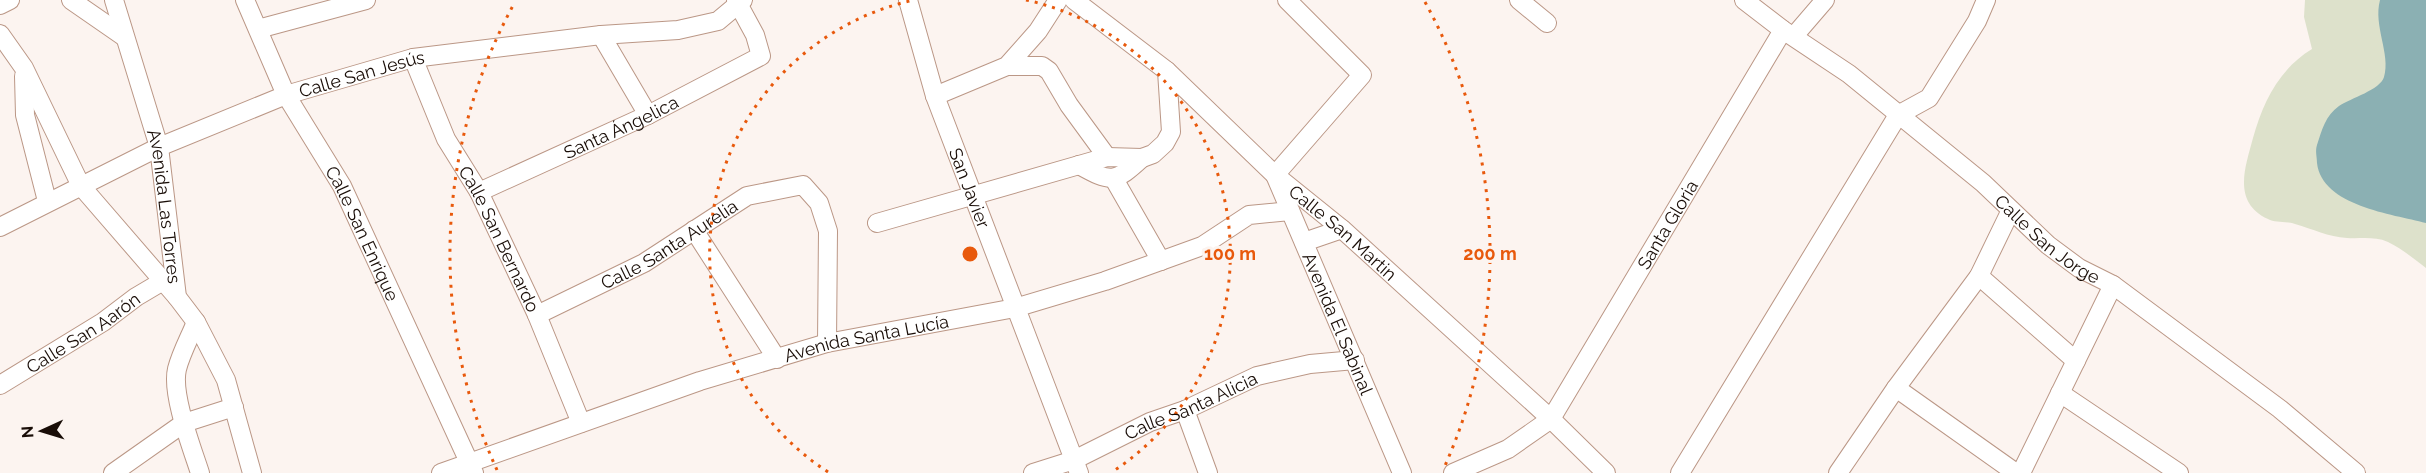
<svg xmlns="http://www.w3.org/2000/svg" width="2426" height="473" font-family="Raleway,sans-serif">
  <rect width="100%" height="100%" fill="#fcf4f0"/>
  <path fill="#dde1cb" d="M 2305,0 L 2426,0 L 2426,268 C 2414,259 2401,248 2388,242 C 2374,236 2361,239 2347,238 C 2328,237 2313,229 2295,224 C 2286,221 2275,223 2268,219 C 2232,202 2245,168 2253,138 C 2263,102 2279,69 2312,49 L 2304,17 Z"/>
  <path fill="#8bb0b3" d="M 2380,0 L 2426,0 L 2426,223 C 2392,214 2322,206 2317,163 C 2317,157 2315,151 2317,145 C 2322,130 2325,116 2339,106 C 2351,98 2380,90 2384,77 C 2391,54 2373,26 2380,0 Z"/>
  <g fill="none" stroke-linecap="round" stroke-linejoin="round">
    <defs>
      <g id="minor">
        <path d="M 71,0 L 123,36"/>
        <path id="s1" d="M 114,0 L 159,147 L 177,297 L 196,322 L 226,380 L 252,473"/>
        <path id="s2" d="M 245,0 L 286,95 L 342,186 L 474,473"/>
        <path id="s3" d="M 908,0 L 935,96 L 1079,473"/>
        <path id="s4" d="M 1074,0 L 1167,71 L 1275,175 L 1342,229 L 1551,419 L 1606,473"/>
        <path id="s5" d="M 1287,0 L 1362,75 L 1275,175 L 1402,473"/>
        <path d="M 1519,0 L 1547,23"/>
        <path id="s6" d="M 1744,0 L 1783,30 L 1849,74 L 1983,183 L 2048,245 L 2079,268 L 2113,285 L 2280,409 L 2356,473"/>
        <path d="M 0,5 L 10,0"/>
        <path d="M 258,29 L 366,0"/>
        <path d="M 0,34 L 24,68 L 81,186 L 177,297"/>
        <path d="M 601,35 L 648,115"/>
        <path d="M 1794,36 L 1825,0"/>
        <path id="s7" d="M 413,58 L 446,139 L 479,192 L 537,315 L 581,423"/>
        <path d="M 1007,66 L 1042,66 L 1049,71 L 1069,105 L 1107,157"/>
        <path d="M 24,76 L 25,115 L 47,201"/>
        <path d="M 935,96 L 1007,66 L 1038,31 L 1058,0"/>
        <path d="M 1079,165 C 1111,183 1115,183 1142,158"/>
        <path d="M 1114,179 L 1161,261"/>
        <path id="s8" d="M 479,192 L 648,115 L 761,56 L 755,35 L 736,0"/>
        <path d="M 877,223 L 1107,157 L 1142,158 L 1153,154 L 1165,143 L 1171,132 L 1167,71"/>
        <path id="s9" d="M 0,227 L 159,147 L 286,95 L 413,58 L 601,35 L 678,30 L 718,21 L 743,0"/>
        <path d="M 694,230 L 777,359"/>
        <path d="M 1304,242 L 1342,229"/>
        <path d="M 1979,276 L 2076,361"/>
        <path id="s10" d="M 537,315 L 644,263 L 747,196 L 803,185 L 819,203 L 828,231 L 827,343"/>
        <path d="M 196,322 C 190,337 181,353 177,369 C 171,394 192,448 200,473"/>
        <path id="s11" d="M 0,385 L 103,322 L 136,297 L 163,281"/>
        <path d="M 1896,388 L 2016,473"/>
        <path d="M 2060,393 L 2179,473"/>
        <path d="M 1185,410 L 1208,473"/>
        <path d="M 113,473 L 184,423 L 234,407"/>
        <path id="s12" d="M 441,473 L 700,381 L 827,343 L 1015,308 L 1105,281 L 1202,246 L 1249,215 L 1290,211"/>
        <path id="s13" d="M 1033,473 L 1074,460 L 1150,422 L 1185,410 L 1257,376 L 1310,364 L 1355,360"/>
        <path id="s14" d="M 1453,473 L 1508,449 L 1551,419 L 1783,30"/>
        <path d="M 1680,473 L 1898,115 L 1929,98 L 1977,21 L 1986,0"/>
        <path d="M 1838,473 L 1896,388 L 1979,276 L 2011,210"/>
        <path d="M 2021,473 L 2113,285"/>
      </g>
    </defs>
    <use href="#minor" stroke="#bb9786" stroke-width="20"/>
    <use href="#minor" stroke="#fff" stroke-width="18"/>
  </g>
  <g fill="none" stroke="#e8590c" stroke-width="3" stroke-dasharray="3 6">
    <path d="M828 472A260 260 0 0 1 914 0M1026 0A260 260 0 0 1 1112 472"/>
    <path d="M497 470A520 520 0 0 1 515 2M1425 2A520 520 0 0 1 1443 470"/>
  </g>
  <g text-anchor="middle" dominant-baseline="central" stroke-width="6" stroke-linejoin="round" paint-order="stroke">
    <g font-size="18" fill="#190d07" stroke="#fcf4f0">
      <text stroke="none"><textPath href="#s9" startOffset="394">Calle San Jesús</textPath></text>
      <text stroke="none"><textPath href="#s8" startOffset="156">Santa Ángelica</textPath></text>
      <text stroke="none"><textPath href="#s3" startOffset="198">San Javier</textPath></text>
      <text stroke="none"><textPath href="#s1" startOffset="213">Avenida Las Torres</textPath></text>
      <text stroke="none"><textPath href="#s14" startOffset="339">Santa Gloria</textPath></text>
      <text stroke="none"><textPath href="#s4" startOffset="356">Calle San Martin</textPath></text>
      <text stroke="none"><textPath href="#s2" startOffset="262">Calle San Enrique</textPath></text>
      <text stroke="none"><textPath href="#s6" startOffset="387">Calle San Jorge</textPath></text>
      <text stroke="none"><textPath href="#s7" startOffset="201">Calle San Bernardo</textPath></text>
      <text stroke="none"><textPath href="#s10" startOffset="150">Calle Santa Aurelia</textPath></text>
      <text stroke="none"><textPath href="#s5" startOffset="400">Avenida El Sabinal</textPath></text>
      <text stroke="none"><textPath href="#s11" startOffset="98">Calle San Aarón</textPath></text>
      <text stroke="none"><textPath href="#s12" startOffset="447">Avenida Santa Lucía</textPath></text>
      <text stroke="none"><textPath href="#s13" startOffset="172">Calle Santa Alicia</textPath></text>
    </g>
  </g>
  <circle cx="970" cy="254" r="9" fill="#e8590c" stroke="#fcf4f0" stroke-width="3"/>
  <g font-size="18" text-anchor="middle" font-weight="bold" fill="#e8590c" stroke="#fcf4f0" stroke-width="6" stroke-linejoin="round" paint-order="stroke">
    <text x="1230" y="260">100 m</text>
    <text x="1490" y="260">200 m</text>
  </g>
  <g transform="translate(42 431) rotate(266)" stroke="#fcf4f0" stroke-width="4.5" paint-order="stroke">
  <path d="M0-4.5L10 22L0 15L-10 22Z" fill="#190d07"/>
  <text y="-9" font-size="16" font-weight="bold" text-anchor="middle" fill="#190d07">N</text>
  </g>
</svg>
